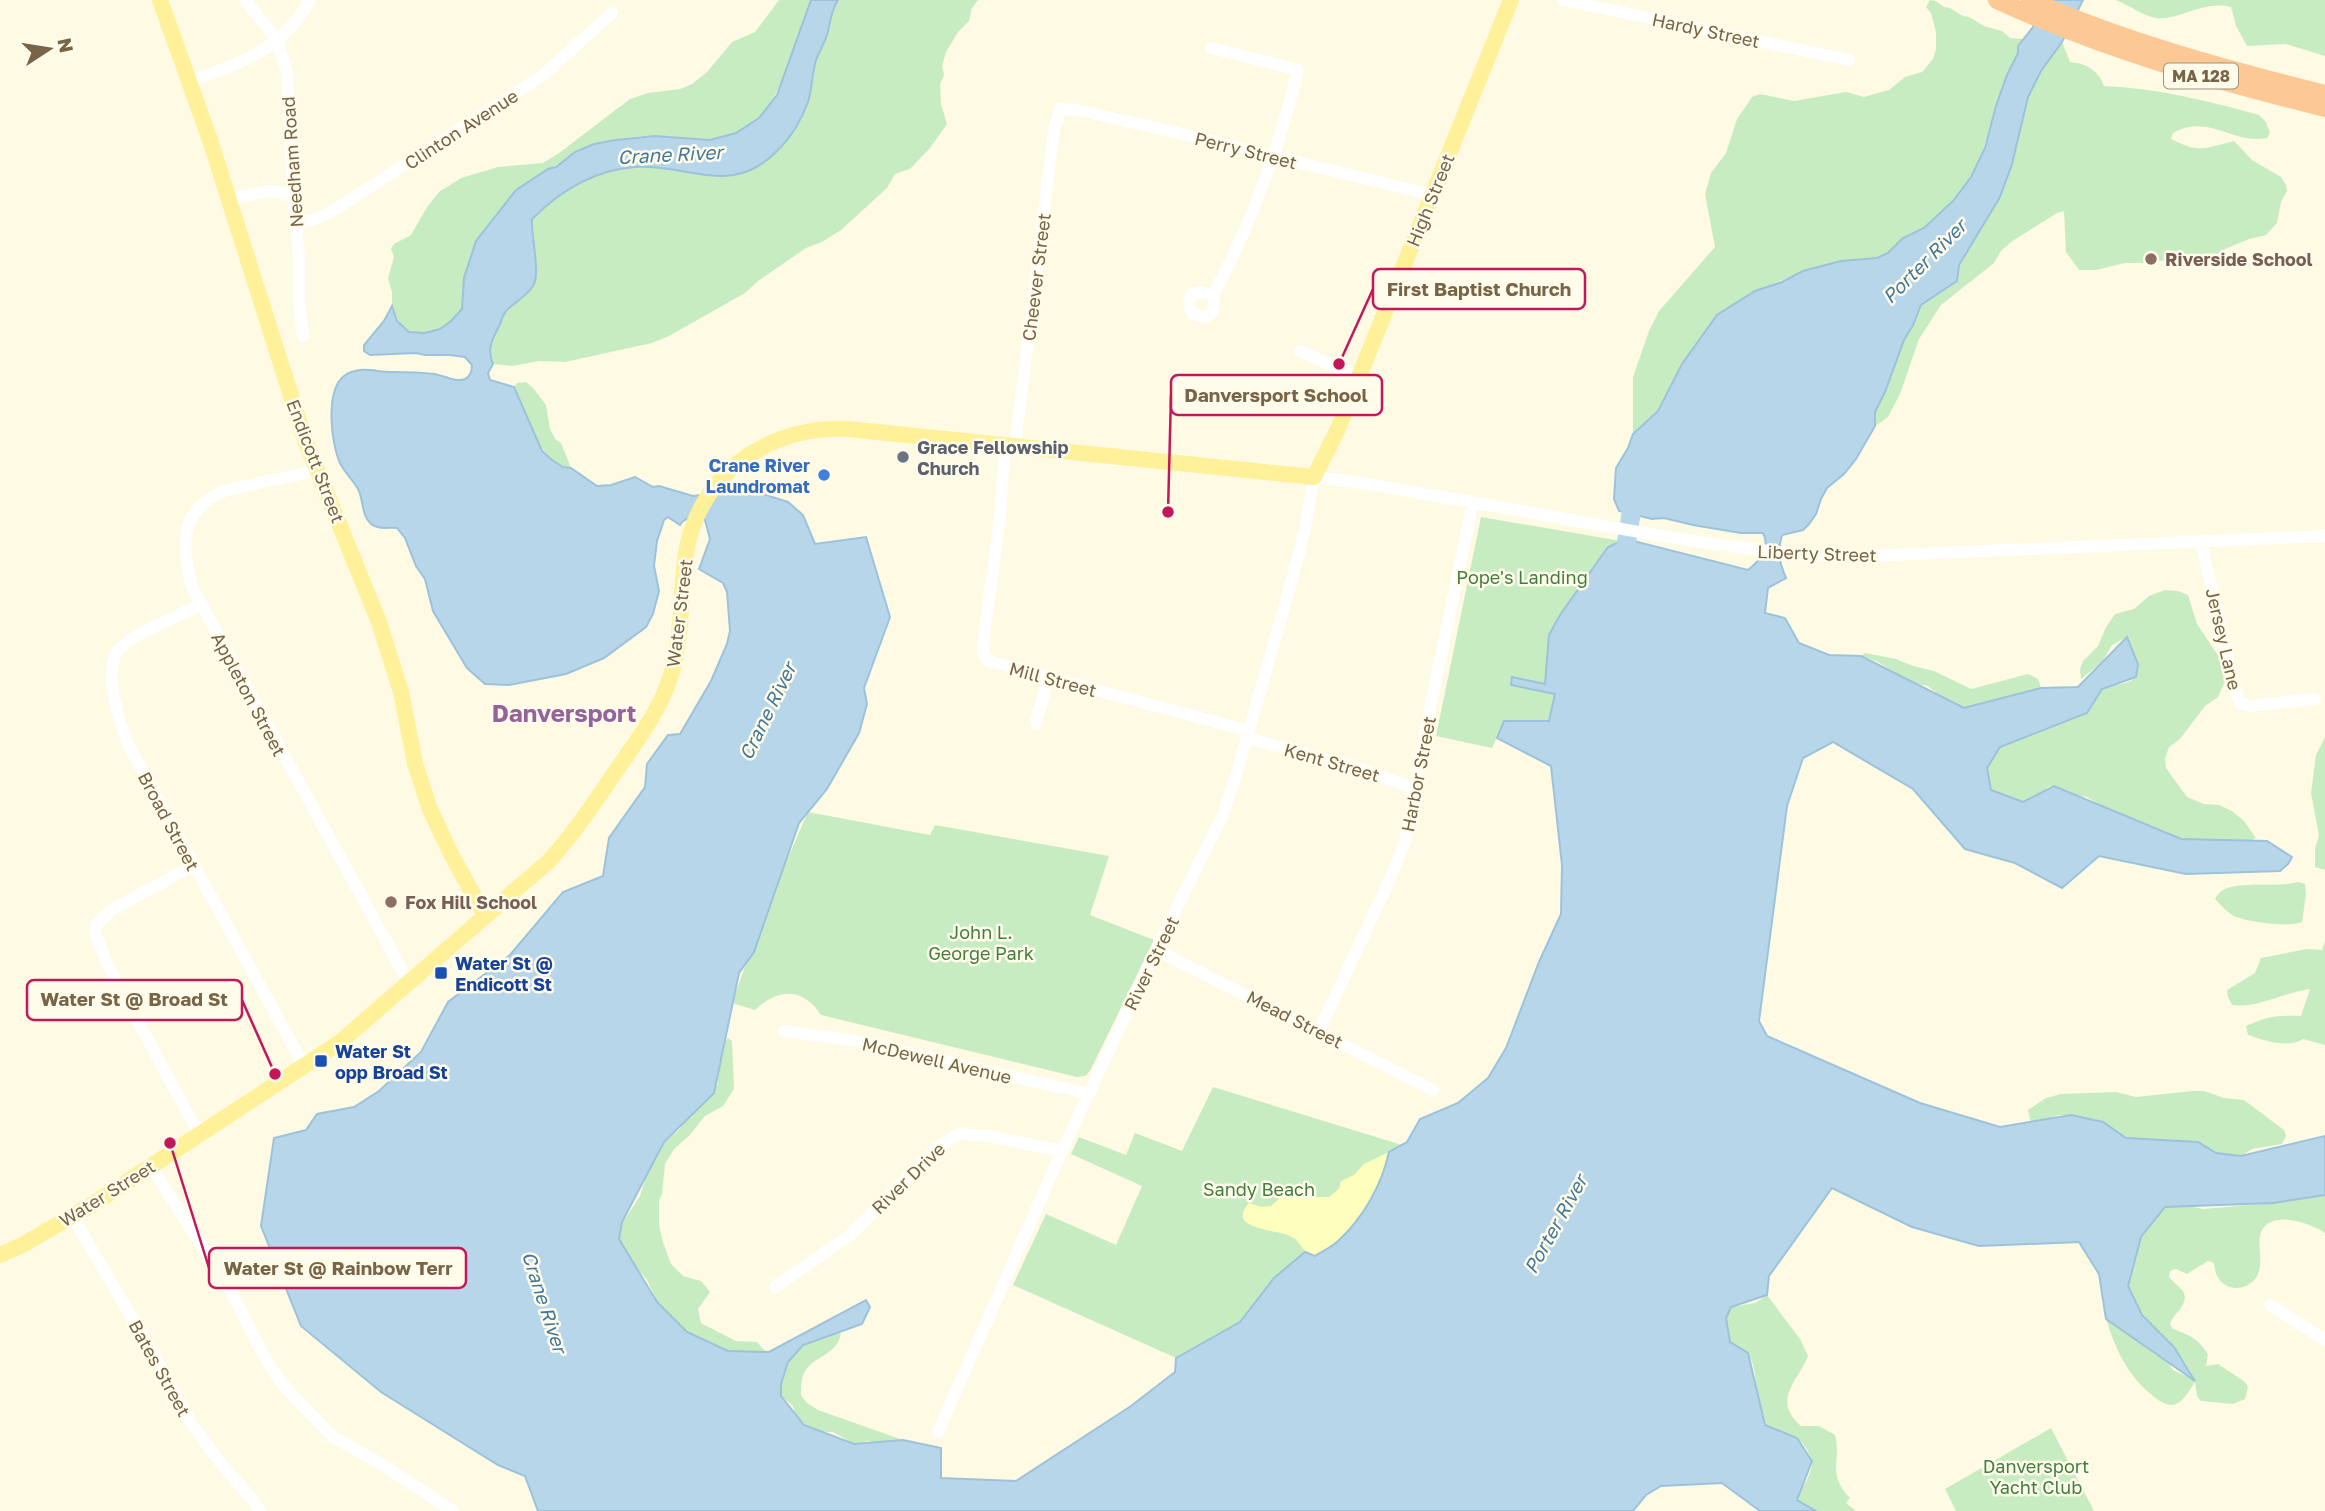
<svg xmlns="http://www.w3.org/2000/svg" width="2325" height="1511" font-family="'Golos Text',sans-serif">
  <rect width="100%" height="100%" fill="#fefae4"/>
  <path fill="#c8ecc1" d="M 779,0 L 811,0 C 787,54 784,130 712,140 C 695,142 675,137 658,136 C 645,135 628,138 615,140 C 602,142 586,146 575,152 C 565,158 559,166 547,169 L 464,278 L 462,309 L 451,321 L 440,329 L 425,333 L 409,332 L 397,321 L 392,305 L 392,292 L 388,278 L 394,257 L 391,249 L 394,244 L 411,235 L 427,207 L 439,192 L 461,178 L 498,167 L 543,163 L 559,153 L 630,99 L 648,93 L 680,89 L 692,84 L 707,72 L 732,42 L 755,32 Z
    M 838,0 L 978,0 L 972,8 L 969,21 L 958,32 L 946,52 L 942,66 L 944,75 L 940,84 L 941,104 L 947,124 L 930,148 L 910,169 L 895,174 L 887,188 L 841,230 L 822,242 L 806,248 L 758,281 L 745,293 L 669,336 L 652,343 L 565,362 L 539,361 L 512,366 L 493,364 L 490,356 L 490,341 L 498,328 L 505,312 L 524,295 L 537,269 L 532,242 L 532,219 C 571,180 614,162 670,168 C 684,169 698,174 713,176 L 808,102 L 816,61 L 826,38 L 834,6 Z
    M 1930,0 L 1936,1 L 1944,7 L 1950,8 L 1963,16 L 1969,17 L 1984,26 L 2002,31 L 2010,38 L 2023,39 L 2018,46 L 2018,53 L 2007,75 L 1979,162 L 1961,191 L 1939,216 L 1924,228 L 1901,240 L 1888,253 L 1877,258 L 1841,261 L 1807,270 L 1755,291 L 1716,316 L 1682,364 L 1658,411 L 1633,434 L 1633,377 L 1649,331 L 1659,311 L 1715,247 L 1705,194 L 1711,173 L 1726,153 L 1737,119 L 1752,97 L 1760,94 L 1794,101 L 1846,92 L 1864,97 L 1889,90 L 1905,77 L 1922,72 L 1933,59 L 1936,49 L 1936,32 L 1931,13 L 1926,7 Z
    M 2116,0 L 2325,0 L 2325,56 L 2286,44 L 2247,46 L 2236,26 L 2231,7 C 2203,0 2179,21 2156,18 C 2143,16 2129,5 2116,0 Z
    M 2062,42 L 2070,62 C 2086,63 2099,71 2104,86 C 2157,88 2208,101 2259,115 L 2266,122 L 2270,133 L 2267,138 C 2232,145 2209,113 2173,133 L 2171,139 C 2201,154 2204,148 2234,141 L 2252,160 L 2281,177 L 2286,185 L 2287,191 L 2281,202 L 2277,223 L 2266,235 L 2249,239 L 2225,249 L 2207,261 L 2174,259 L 2146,263 L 2125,263 L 2096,270 L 2079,270 L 2066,252 L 2064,211 L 2057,213 L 2011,242 L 2001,251 L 1994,263 L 1941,305 L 1919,339 L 1900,394 L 1888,417 L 1875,426 L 1875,412 L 1885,392 L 1904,340 L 1913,325 L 1921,305 L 1957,281 L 1959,265 L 2000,197 L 2012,164 L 2028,97 L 2041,71 Z
    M 526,382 L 534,389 L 546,405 L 550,429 L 556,440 L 561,443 L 571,468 C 536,462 528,415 514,387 L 517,383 Z
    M 1481,517 L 1621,541 L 1608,547 L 1560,615 L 1549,635 L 1545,684 L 1512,678 L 1512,685 L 1555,694 L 1549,721 L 1504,721 L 1492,748 L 1436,736 Z
    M 2165,590 L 2178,591 L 2188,595 L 2197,624 L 2219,657 L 2225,681 L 2218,697 L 2205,706 L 2180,739 L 2169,747 L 2165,759 L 2166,768 L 2187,797 L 2204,804 L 2219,805 L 2232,811 L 2244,821 L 2256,838 L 2243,844 L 2181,839 L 2112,812 L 2087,797 L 2070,795 L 2055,786 L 2048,787 C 2026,809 2017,801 1990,791 C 1985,781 1986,770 1991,760 C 2007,727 2057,730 2085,714 C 2096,707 2095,694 2103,689 C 2113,684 2125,685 2134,679 C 2144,665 2132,651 2127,637 L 2112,645 L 2102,662 L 2081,679 L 2080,669 L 2083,661 L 2098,646 L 2106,627 L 2115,614 L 2134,609 L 2149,596 Z
    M 1865,653 L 1896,659 L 1913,666 L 1934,671 L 1971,689 L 2028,674 L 2038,679 L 2041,688 L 1963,708 L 1941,697 L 1928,686 L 1912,683 L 1878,662 L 1861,656 Z
    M 2325,737 L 2325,870 L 2315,867 L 2315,848 L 2319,836 L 2311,793 L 2316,755 Z
    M 808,812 L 930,835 L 935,825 L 1109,856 L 1090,915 L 1154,940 L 1090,1071 L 1085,1076 L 1077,1077 L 821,1015 C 803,987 778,988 755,1010 L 732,1003 L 767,905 Z
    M 2298,882 L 2305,884 L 2306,895 L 2302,922 C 2288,928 2251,922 2236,917 C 2228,914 2221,905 2215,899 C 2217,896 2219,892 2223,890 C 2239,881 2277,888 2298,882 Z
    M 2325,941 L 2325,1045 L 2303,1039 C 2288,1049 2263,1040 2248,1035 L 2246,1026 C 2268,1016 2277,1015 2301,1016 L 2310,989 C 2284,992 2258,1009 2232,1005 L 2228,997 L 2227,990 L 2255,973 L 2261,958 L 2307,949 L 2322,950 Z
    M 728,1038 L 732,1041 L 734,1089 L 723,1106 L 705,1116 L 689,1136 L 674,1149 L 665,1164 L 662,1194 L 659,1200 L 659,1225 L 663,1242 L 671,1264 L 683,1276 L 701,1281 L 710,1292 L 698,1309 L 701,1323 L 736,1341 L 757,1342 L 766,1352 L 728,1351 L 695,1337 L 684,1330 L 657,1302 L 647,1280 L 625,1253 L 619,1239 L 621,1225 L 640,1196 L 649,1167 L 664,1142 L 679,1130 L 685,1121 L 714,1093 L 718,1083 L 716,1065 L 721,1047 Z
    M 1213,1087 L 1402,1145 L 1389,1152 L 1356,1221 L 1274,1278 L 1240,1322 L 1176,1358 L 1013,1285 L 1046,1214 L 1116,1245 L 1142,1186 L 1071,1154 L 1079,1137 L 1126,1155 L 1135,1133 L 1182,1151 Z
    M 2193,1091 L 2204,1091 L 2224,1098 L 2244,1100 L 2284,1130 L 2286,1136 L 2282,1144 L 2252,1149 L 2241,1156 L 2216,1153 L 2198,1142 L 2126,1138 L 2103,1122 L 2080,1119 L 2071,1115 L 2058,1115 L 2036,1124 L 2030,1120 L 2028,1110 L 2046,1098 L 2061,1094 L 2116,1092 L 2136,1097 Z
    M 2325,1191 L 2325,1233 C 2310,1222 2266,1208 2260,1236 C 2258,1248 2263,1262 2258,1274 C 2251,1290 2229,1293 2219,1279 C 2215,1274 2215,1269 2214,1263 L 2208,1261 L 2187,1274 L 2176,1269 L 2170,1271 L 2169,1277 L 2183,1291 L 2185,1297 C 2184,1309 2174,1313 2170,1324 L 2173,1329 C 2190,1335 2198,1339 2208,1354 L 2206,1366 L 2218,1364 L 2245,1382 L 2248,1387 L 2245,1399 L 2233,1404 L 2201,1401 L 2197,1396 L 2195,1382 C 2190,1389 2185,1399 2178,1403 C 2168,1408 2161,1402 2153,1396 C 2127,1375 2116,1350 2106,1319 C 2118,1324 2130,1330 2140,1339 C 2151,1349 2149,1354 2166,1359 L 2173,1370 L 2195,1380 C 2189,1368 2182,1357 2174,1347 C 2157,1325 2130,1311 2128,1280 L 2140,1237 L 2150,1220 L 2165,1207 L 2184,1205 L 2203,1209 L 2273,1203 Z
    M 1767,1295 L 1800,1339 L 1808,1356 C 1798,1382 1771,1399 1801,1426 L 1819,1426 L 1835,1435 C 1842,1461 1826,1473 1850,1498 L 1846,1503 L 1856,1511 L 1818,1511 L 1797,1500 C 1801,1488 1813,1474 1812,1460 C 1811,1457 1809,1454 1807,1450 C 1795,1428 1778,1439 1767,1427 C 1754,1412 1760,1370 1748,1354 C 1744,1349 1735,1345 1730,1342 L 1726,1317 L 1731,1307 L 1755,1303 Z
    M 836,1330 L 841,1332 C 839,1355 813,1355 804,1373 C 801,1379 801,1388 801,1395 L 807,1403 L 818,1410 L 903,1440 L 880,1446 L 868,1441 L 854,1444 L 833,1432 L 815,1432 L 808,1428 L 795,1414 L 793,1406 L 781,1396 C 778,1355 804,1344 836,1330 Z
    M 2051,1428 L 2094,1511 L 1956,1511 L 1945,1489 Z"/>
  <path fill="#feffbc" d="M 1389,1152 C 1382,1185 1363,1219 1338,1242 C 1332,1248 1323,1251 1315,1256 C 1298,1250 1303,1242 1290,1236 C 1277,1229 1225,1230 1249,1203 L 1261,1207 L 1271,1206 L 1289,1190 L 1302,1187 L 1314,1197 L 1329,1197 L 1339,1189 L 1341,1181 L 1354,1175 L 1364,1164 Z"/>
  <path fill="#b7d6e9" stroke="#9cc3db" stroke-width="2" d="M 811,0 L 838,0 C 831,10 830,24 827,35 C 824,44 819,52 816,60 C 812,74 812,89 808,102 C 802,118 792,136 780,148 C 733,199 692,164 635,167 C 594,170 560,191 532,219 C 531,236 540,272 534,284 C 530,294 515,302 507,310 C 503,314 502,319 500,324 C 493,339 486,347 493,364 L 488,373 L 490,380 L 514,387 L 542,451 L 552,460 L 563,467 L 571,468 L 597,486 L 611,485 L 635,477 L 653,487 L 659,486 L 693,496 L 747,489 L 788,502 L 803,515 L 815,544 L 866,537 L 890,617 L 864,688 L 867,704 L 859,733 L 827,789 L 799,823 L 754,952 L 739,973 L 714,1093 L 664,1142 L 622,1222 L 619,1239 L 657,1302 L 687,1332 L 728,1351 L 769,1352 L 866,1300 L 870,1307 L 862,1324 L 803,1345 L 788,1362 L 781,1384 L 781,1396 L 804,1425 L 854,1444 L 903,1440 L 941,1448 L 941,1478 L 1016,1481 L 1131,1406 L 1175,1372 L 1176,1358 L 1240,1322 L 1274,1278 L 1305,1252 L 1315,1256 C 1323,1251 1332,1247 1338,1241 C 1363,1218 1382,1185 1389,1152 L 1407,1142 L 1420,1119 L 1458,1103 L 1488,1078 L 1506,1048 L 1539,962 L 1561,914 L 1562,865 L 1551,766 L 1497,738 L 1504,721 L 1549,721 L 1555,694 L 1511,685 L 1512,677 L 1545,684 L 1549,635 L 1560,615 L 1608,547 L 1626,539 L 1748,570 C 1760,560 1771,549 1763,533 L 1741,533 L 1693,525 L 1664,518 L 1652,519 L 1619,511 L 1614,499 L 1616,468 L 1628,448 L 1633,434 L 1658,411 L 1682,364 L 1717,315 L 1755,291 L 1782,282 L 1803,271 L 1841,261 L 1877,258 L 1888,253 L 1903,238 L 1924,228 L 1953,201 L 1971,177 L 1985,148 L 1996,106 L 2007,75 L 2018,53 L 2018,46 L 2033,27 L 2047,0 L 2083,0 L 2062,42 L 2041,71 L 2028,97 L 2012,164 L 2000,197 L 1959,265 L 1957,281 L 1921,305 L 1913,325 L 1904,340 L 1885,392 L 1875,412 L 1875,426 L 1856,459 L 1844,474 L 1827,488 L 1821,499 L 1816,514 L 1809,524 L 1803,530 L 1782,535 C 1777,552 1779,562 1786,578 L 1768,588 L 1765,613 L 1785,618 L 1799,643 L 1829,655 L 1861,656 L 1964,708 L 2041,688 L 2078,687 L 2127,637 L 2138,664 L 2136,677 L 2102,689 L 2087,713 L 2000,747 L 1987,768 L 1991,790 L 2023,802 L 2054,786 L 2181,839 L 2267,841 L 2292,857 L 2288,864 L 2280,871 L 2186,874 L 2099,856 L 2062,888 L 2015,863 L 1965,849 L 1913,789 L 1833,742 L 1803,758 L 1787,806 L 1759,1021 L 1767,1036 L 1920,1103 L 2000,1127 L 2071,1115 L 2103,1122 L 2126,1138 L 2198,1142 L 2216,1153 L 2241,1156 L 2325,1136 L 2325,1195 L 2273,1203 L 2165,1207 L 2141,1237 L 2128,1286 L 2142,1315 L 2174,1347 L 2195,1381 L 2106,1319 L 2099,1274 L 2079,1242 L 1979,1246 L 1912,1227 L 1832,1188 L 1769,1276 L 1767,1295 L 1731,1307 L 1726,1318 L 1730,1342 L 1748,1353 L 1765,1425 L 1797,1438 L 1812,1461 L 1797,1500 L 1816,1511 L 1760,1511 L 1722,1483 L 1661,1486 L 1646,1495 L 1633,1511 L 538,1511 L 525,1476 L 498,1465 L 381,1392 L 301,1326 L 261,1226 L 274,1138 L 306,1130 L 317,1114 L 354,1107 L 379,1091 L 421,1052 L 448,1002 L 510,955 L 563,892 L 603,876 L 609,838 L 645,787 L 647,764 L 668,735 L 680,734 L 711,681 L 727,644 L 730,631 L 727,592 L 723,583 L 699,569 L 710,539 L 705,520 C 696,518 686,515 680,525 L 668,517 L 664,520 L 657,541 L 654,566 L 659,591 L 653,614 L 646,627 L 604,658 L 566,674 L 509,685 L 485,684 L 467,668 L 433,611 L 425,579 L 416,566 L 405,538 L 397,528 C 389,527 378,530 371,524 C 361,515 364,500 358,489 C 353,480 345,473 340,463 C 331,443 325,391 344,376 C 358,365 376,372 391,372 C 406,372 419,372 434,374 C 443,375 456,383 465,379 C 471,376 472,371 472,365 L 465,357 L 450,355 L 425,355 L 416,353 L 370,355 L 364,351 L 364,345 L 384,321 L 392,306 L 397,321 L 409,332 L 425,333 L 440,329 L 451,321 L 462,309 L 464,278 L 476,241 L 516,190 L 548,169 L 556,167 L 575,152 L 594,144 L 616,140 L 654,136 L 710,140 L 736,133 L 759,118 L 777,95 Z"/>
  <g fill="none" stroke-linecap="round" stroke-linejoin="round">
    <path stroke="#b7d6e9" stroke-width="19" d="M 1623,564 L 1635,490"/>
    <path stroke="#fff" stroke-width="12" d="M 245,0 L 277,40 L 287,72 L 293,195 L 299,257 L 299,303 L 303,336
      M 1563,0 L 1849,60
      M 1211,48 L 1298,70 C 1279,148 1251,225 1213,295
      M 190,81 C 240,64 283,49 310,0
      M 229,199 L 271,191 L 293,195
      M 295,224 L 314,220 L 336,209 L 542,76 L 612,13
      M 1201,292 L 1213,295 L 1214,303 L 1212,313 L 1205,317 L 1193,314 C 1188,306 1188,302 1192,294 Z
      M 1300,351 L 1358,377
      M 1005,445 L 1000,517 L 983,645 L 983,652 L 988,661 L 1249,731
      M 1015,446 L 1054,130 L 1060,109 L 1082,111 L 1195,137 L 1432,195
      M 316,471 L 227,490 C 179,508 181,544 192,587 L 409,983
      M 2201,542 L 2234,685 L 2240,703 L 2250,706 L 2315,699
      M 201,605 C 182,614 127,636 117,652 C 103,675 120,724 129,746 L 304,1066
      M 1036,723 L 1048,678
      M 1247,738 L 1351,766 L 1416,789
      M 193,866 L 111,910 L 96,925 L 95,933 L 109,968 L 199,1134
      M 1156,950 L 1433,1090
      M 784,1031 L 856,1041 L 1089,1094
      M 1319,1031 L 1384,892 L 1403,847 L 1410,824 L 1420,757 L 1473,502
      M 151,1166 L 230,1290 L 264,1356 L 282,1384 L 333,1437 L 383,1465 L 453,1511
      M 72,1216 L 153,1353 L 191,1423 L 222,1465 L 252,1499 L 260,1511
      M 775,1287 L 849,1236 L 936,1149 L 958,1134 L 989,1136 L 1062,1151
      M 2270,1305 L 2325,1340
      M 938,1432 L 1062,1151 L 1156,950 L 1222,817 L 1236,776 L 1292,580 L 1305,529 L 1314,477 C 1355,481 1395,489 1436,496 C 1573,518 1709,551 1848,557 L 2325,536"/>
    <path stroke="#fff199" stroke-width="16" d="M 160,0 L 210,140 L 305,440 L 379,622 L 401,692 L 415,763 L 429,807 L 451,854 L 485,916
      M 0,1255 L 24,1244 L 93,1204 L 339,1043 L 549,861 C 574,833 595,802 616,771 C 635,743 656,716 668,684 C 684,641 679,597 686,553 C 700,472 769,426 848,429 L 1314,477 L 1337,431 L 1511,0"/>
    <path stroke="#fcc996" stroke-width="18" d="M 1997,0 C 2102,49 2213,80 2325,108
      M 2030,0 C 2125,42 2225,69 2325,94"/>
  </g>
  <g fill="#8d6e63" stroke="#fffceb" stroke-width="2.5">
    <circle cx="2151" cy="259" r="7"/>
    <circle cx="391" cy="902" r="7"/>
  </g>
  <circle fill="#6b7280" stroke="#fffceb" stroke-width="2.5" cx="903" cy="457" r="7"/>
  <circle fill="#3f7fe0" stroke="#fffceb" stroke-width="2.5" cx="824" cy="475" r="7"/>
  <g fill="#1a4fb4" stroke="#fffceb" stroke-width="2.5">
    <rect x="434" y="966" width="14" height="14" rx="3.5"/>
    <rect x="314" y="1054" width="14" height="14" rx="3.5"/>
  </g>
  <g text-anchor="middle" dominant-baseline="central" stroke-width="5" stroke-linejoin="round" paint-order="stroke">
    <rect fill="#fffceb" stroke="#a09278" stroke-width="2" x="2164" y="63.5" width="74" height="25" rx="5"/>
    <g font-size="16" font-weight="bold" fill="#786447">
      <text x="2201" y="76">MA 128</text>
    </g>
    <g font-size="18" fill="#786447" stroke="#fffceb">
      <text transform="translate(1706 30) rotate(12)">Hardy Street</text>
      <text transform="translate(461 129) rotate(-33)">Clinton Avenue</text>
      <text transform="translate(1246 150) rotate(14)">Perry Street</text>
      <text transform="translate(292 162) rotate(-94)">Needham Road</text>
      <text transform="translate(1430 200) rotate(-68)">High Street</text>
      <text transform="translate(1036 277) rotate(-83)">Cheever Street</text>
      <text transform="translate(316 461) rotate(69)">Endicott Street</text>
      <text transform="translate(1817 553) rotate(2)">Liberty Street</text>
      <text transform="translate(679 613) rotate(-83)">Water Street</text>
      <text transform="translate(2224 639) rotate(77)">Jersey Lane</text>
      <text transform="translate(1053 679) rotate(15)">Mill Street</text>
      <text transform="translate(249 694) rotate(62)">Appleton Street</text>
      <text transform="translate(1332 762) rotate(16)">Kent Street</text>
      <text transform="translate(1418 774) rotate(-79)">Harbor Street</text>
      <text transform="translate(169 821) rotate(62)">Broad Street</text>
      <text transform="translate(1151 963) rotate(-64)">River Street</text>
      <text transform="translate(1295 1019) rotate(27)">Mead Street</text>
      <text transform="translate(937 1060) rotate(13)">McDewell Avenue</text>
      <text transform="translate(908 1178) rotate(-44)">River Drive</text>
      <text transform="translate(107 1193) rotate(-32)">Water Street</text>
      <text transform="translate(160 1368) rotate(61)">Bates Street</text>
    </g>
    <g font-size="18" font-weight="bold" fill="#785e54" stroke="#fffceb" text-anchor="start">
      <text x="2165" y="259">Riverside School</text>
      <text x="405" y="902">Fox Hill School</text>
    </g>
    <g font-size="18" font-weight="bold" fill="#5b616d" stroke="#fffceb" text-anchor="start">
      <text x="917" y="447">Grace Fellowship<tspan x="917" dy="21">Church</tspan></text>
    </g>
    <g font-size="18" font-weight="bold" fill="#366cbe" stroke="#fffceb" text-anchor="end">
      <text x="810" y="465">Crane River<tspan x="810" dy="21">Laundromat</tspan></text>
    </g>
    <g font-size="18" fill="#427f3e" stroke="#fffceb">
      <text x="1522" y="577">Pope's Landing</text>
      <text x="981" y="932">John L.<tspan x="981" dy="21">George Park</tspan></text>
      <text x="1259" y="1189">Sandy Beach</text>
      <text x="2036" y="1466">Danversport<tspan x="2036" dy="21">Yacht Club</tspan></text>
    </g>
    <g font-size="18" font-weight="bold" fill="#164399" stroke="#fffceb" text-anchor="start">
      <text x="455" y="963">Water St @<tspan x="455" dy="21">Endicott St</tspan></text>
      <text x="335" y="1051">Water St<tspan x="335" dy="21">opp Broad St</tspan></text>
    </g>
    <g font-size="19" font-style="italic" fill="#44799c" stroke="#fffceb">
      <text transform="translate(670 154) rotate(-3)">Crane River</text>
      <text transform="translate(1924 261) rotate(-45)">Porter River</text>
      <text transform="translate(767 711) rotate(-64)">Crane River</text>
      <text transform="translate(1555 1224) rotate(-61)">Porter River</text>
      <text transform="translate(545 1302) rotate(72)">Crane River</text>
    </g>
    <g font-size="24" font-weight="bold" fill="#96629c" stroke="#fffceb">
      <text x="564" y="712">Danversport</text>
    </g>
  </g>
  <path fill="none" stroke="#c2185b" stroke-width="2.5" d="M1339 364L1373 289M1168 512L1171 395M275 1074L242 1000M170 1143L209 1268"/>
  <g fill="#c2185b" stroke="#fffceb" stroke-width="2.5">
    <circle cx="1339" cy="364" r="7"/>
    <circle cx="1168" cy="512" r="7"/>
    <circle cx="275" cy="1074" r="7"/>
    <circle cx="170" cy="1143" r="7"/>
  </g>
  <g fill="#fffceb" stroke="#c2185b" stroke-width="2.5">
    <rect x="1373" y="269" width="212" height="40" rx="7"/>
    <rect x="1171" y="375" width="211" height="40" rx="7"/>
    <rect x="27" y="980" width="215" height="40" rx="7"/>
    <rect x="209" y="1248" width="257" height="40" rx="7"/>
  </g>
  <g font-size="19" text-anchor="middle" font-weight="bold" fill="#786447">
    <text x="1479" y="296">First Baptist Church</text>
    <text x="1276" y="402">Danversport School</text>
    <text x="134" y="1006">Water St @ Broad St</text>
    <text x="338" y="1275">Water St @ Rainbow Terr</text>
  </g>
  <g transform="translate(49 49) rotate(78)" stroke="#fffceb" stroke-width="5" paint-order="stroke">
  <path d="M0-5L12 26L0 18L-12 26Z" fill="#786447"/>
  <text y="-10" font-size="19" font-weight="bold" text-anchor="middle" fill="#786447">N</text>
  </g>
</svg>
